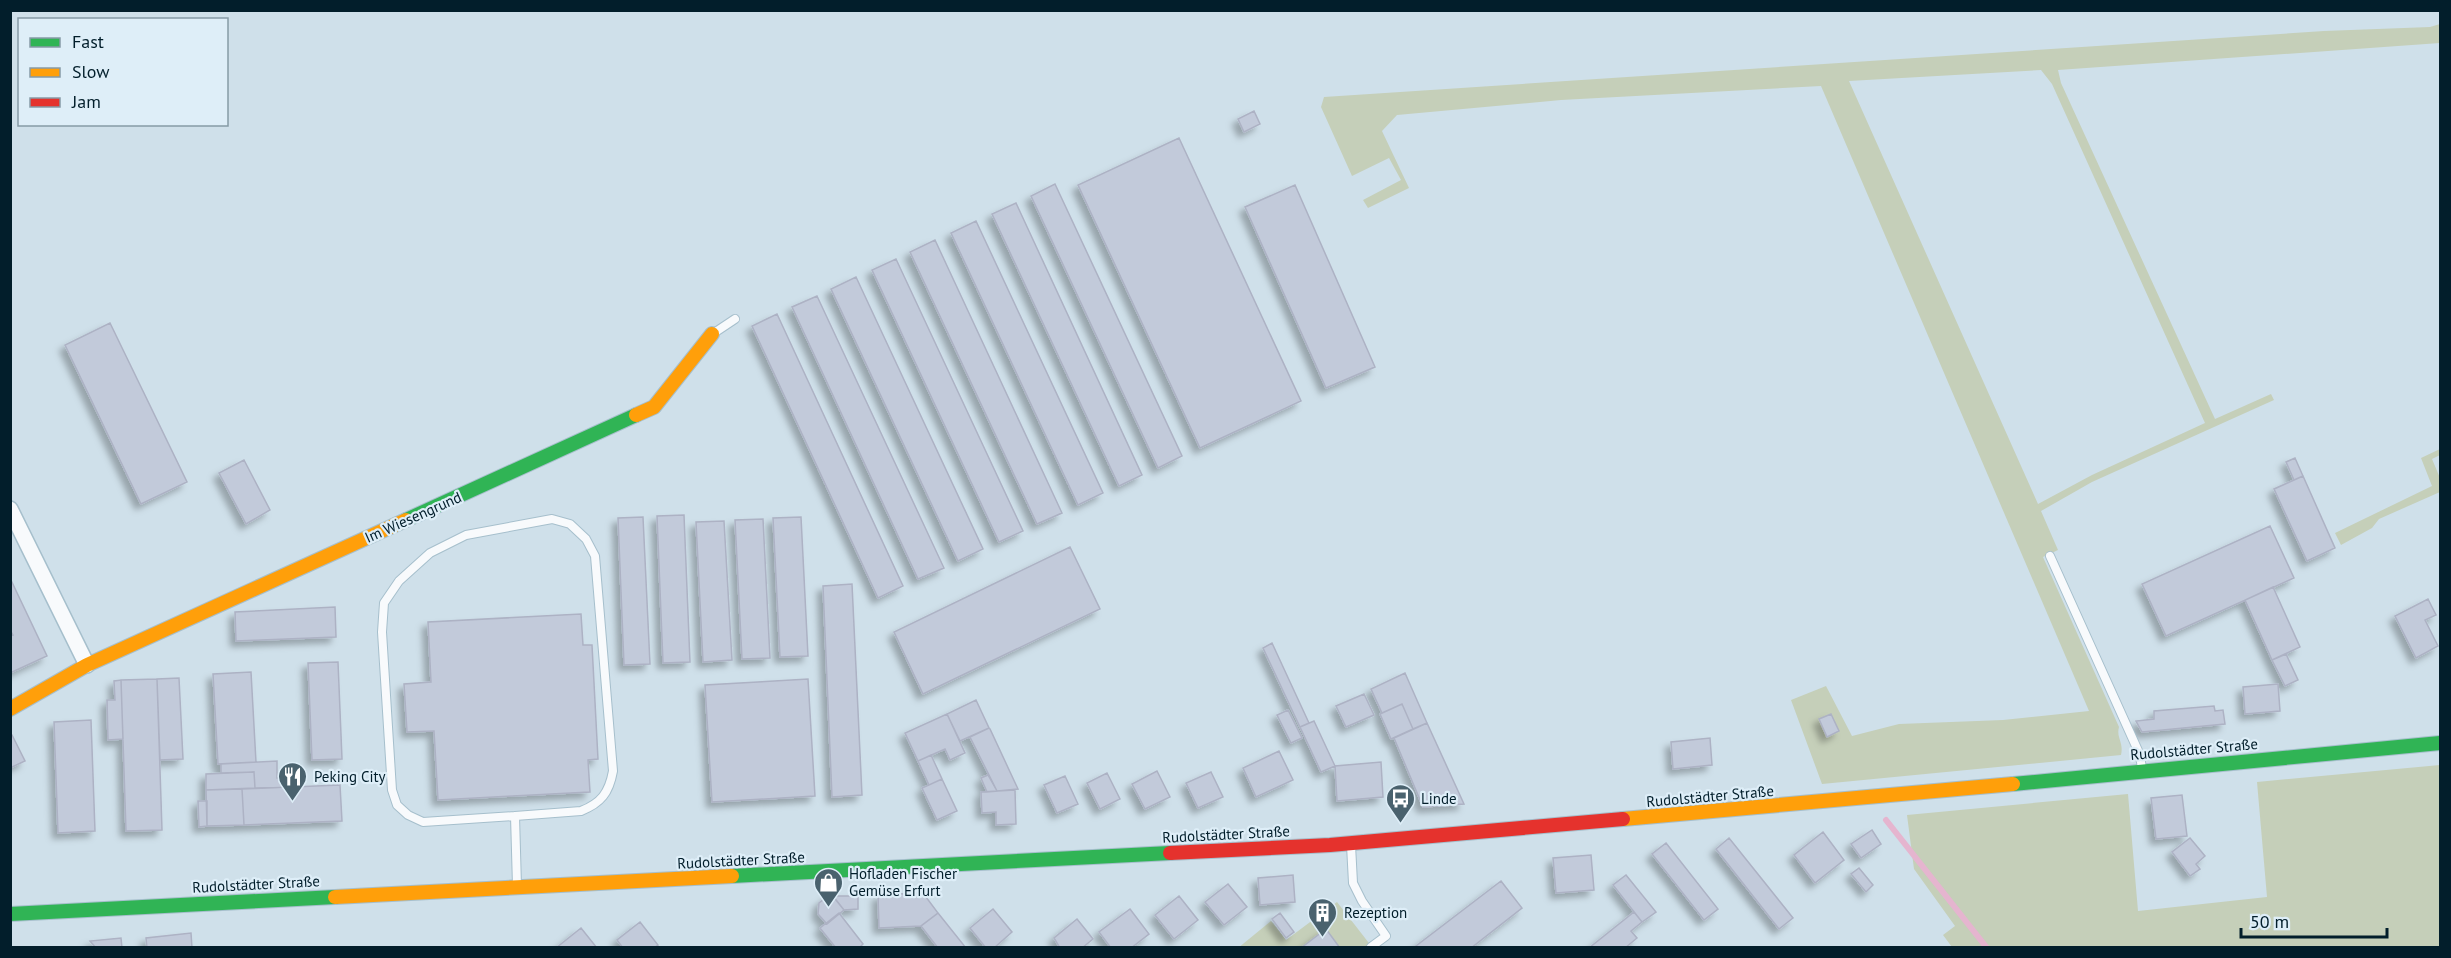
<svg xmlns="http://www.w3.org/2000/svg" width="2451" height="958" font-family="'PT Sans',sans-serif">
  <defs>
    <filter id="shadow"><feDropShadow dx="-5.5" dy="5.5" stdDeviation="3" flood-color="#0004"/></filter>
  </defs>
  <rect width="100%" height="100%" fill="#cfe0ea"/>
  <path fill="#c5cfb9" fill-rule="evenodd" d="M 2440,24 L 2440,43 L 2058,70 L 2061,83 L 2215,419 L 2271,394 L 2274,400 L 2092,482 L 2041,511 L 2058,550 L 2043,557 L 2119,727 C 2116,738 2124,742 2121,755 L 1822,784 L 1791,700 L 1826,686 L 1852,736 L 1899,724 L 2003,720 L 2089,711 L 1821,86 L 1561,100 L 1397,115 L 1382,131 L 1409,188 L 1368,208 L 1363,200 L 1401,180 L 1389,158 L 1352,176 L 1321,107 L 1324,97 L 2324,31 L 2430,27 ZM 2041,70 L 2052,84 L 2205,423 L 2092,475 L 2038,504 L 1849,81 Z
    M 2440,449 L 2440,455 L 2432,459 L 2440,478 L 2440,492 L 2379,519 L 2372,528 L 2341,545 L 2335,533 L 2432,486 L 2421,458 Z
    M 2440,765 L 2440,947 L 1952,947 L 1943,935 L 1955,926 L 1914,869 L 1907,815 L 2128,794 L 2138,911 L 2267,897 L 2257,782 Z
    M 1337,902 L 1372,947 L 1238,948 L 1271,921 L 1286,940 Z"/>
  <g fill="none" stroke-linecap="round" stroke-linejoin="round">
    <path stroke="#e5b5cf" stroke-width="6" d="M 1886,820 L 1987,948"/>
  </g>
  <path fill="#c2cada" stroke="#adb2c4" stroke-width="1.5" filter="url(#shadow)" d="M 1254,111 L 1260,124 L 1244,132 L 1238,119 Z
    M 1179,138 L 1301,401 L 1200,448 L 1078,185 Z
    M 1055,184 L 1182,456 L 1158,468 L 1031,196 Z
    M 1295,185 L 1375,367 L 1326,388 L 1245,207 Z
    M 1016,203 L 1142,475 L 1119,486 L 992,214 Z
    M 976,221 L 1103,493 L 1078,505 L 951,233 Z
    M 935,240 L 1062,513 L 1037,524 L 910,252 Z
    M 896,259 L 1023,531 L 999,542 L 872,270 Z
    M 856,277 L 983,549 L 958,561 L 831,289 Z
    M 817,296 L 944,568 L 918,579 L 792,307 Z
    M 777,314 L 903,586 L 878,598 L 752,326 Z
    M 110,323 L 187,482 L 141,504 L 65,345 Z
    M 2295,458 L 2303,476 L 2294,480 L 2286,462 Z
    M 244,460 L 270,510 L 246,524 L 219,473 Z
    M 2303,476 L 2335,548 L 2307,561 L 2274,489 Z
    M 684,515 L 690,662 L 663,663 L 657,516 Z
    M 643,517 L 650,664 L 624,665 L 618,518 Z
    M 801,517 L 808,656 L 780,657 L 773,518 Z
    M 763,519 L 770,658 L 742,659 L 735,520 Z
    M 724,521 L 732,660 L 703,662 L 696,522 Z
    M 2270,526 L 2294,578 L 2166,636 L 2142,584 Z
    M 1070,547 L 1100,609 L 923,694 L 894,632 Z
    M 10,578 L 47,656 L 10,673 L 10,636 L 13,635 L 10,630 Z
    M 852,584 L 862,795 L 832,797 L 823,586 Z
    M 2273,587 L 2300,647 L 2272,660 L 2245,600 Z
    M 2428,599 L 2436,615 L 2425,620 L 2438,646 L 2416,658 L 2395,616 Z
    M 335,607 L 336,637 L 236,641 L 235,612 Z
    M 581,614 L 583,645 L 592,645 L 598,759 L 588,760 L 590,792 L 438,800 L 434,731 L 407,732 L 404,684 L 431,682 L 428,622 Z
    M 1272,643 L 1309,723 L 1300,727 L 1263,648 Z
    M 2286,654 L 2298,680 L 2285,686 L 2272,660 Z
    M 338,662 L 342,759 L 312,760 L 308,663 Z
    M 251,672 L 256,762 L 218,764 L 213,674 Z
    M 1405,673 L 1427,723 L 1413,729 L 1402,704 L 1382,713 L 1371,689 Z
    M 179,678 L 183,759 L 160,760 L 157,679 Z
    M 157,679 L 162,830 L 126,831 L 121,680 Z
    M 808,679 L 815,796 L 712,802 L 705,685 Z
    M 121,680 L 123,739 L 108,740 L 107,700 L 115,700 L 114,681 Z
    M 2278,684 L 2280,711 L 2245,714 L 2243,687 Z
    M 1364,694 L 1374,715 L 1346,727 L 1336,706 Z
    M 976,700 L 989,728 L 960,741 L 947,714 Z
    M 1402,704 L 1413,729 L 1391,739 L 1380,714 Z
    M 2214,706 L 2215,711 L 2223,710 L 2225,724 L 2142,732 L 2136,721 L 2154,719 L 2154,711 Z
    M 1288,710 L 1302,738 L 1291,743 L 1277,715 Z
    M 947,714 L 965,753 L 950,760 L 945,749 L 918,761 L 905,733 Z
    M 1831,714 L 1839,731 L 1827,737 L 1819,719 Z
    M 91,720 L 95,831 L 58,833 L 54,722 Z
    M 1314,721 L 1335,766 L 1321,772 L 1300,727 Z
    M 1427,723 L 1464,804 L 1423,807 L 1394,738 Z
    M 989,728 L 990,729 L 1018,789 L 997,791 L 970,737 Z
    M 10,735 L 12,735 L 25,761 L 10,768 Z
    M 1710,738 L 1712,765 L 1673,769 L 1671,742 Z
    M 1279,751 L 1293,780 L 1256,797 L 1243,768 Z
    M 931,755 L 942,779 L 929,785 L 918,761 Z
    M 277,761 L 277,778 L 296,777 L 296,787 L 255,788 L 254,772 L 221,773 L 221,764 Z
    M 1381,762 L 1383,797 L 1337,801 L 1335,766 Z
    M 1157,771 L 1170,797 L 1145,809 L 1132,784 Z
    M 254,772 L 255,788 L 206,790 L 206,774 Z
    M 1211,772 L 1223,797 L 1198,808 L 1186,783 Z
    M 1107,773 L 1120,799 L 1100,809 L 1087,783 Z
    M 988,775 L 997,791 L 987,792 L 981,778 Z
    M 1065,776 L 1078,804 L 1057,813 L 1044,785 Z
    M 942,779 L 957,811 L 937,820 L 922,788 Z
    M 340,785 L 342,821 L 244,825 L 242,789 Z
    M 242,789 L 244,825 L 207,826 L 206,790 Z
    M 1015,790 L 1016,824 L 996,825 L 996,812 L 982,813 L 981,792 Z
    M 2182,795 L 2187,836 L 2156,839 L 2151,798 Z
    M 198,801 L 207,801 L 207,826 L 199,827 Z
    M 1872,830 L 1881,844 L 1861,858 L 1851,844 Z
    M 1823,832 L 1844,860 L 1815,883 L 1794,855 Z
    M 1729,838 L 1793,918 L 1779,929 L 1716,849 Z
    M 2190,838 L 2205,856 L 2196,864 L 2200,869 L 2190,876 L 2172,852 Z
    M 1666,843 L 1718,909 L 1704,920 L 1652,854 Z
    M 1591,855 L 1594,890 L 1556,893 L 1553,858 Z
    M 1859,868 L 1873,885 L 1866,892 L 1851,874 Z
    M 1293,875 L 1295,902 L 1260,905 L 1258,878 Z
    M 1626,875 L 1656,912 L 1642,922 L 1613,885 Z
    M 1501,881 L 1522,908 L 1471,948 L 1417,948 L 1416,946 Z
    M 1228,884 L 1247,907 L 1224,925 L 1205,902 Z
    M 923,893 L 938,913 L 921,926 L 879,928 L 878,895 Z
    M 831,894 L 844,910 L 827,924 L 818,914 L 819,903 Z
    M 833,896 L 858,896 L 858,909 L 844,910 Z
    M 1179,896 L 1198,920 L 1174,939 L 1155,915 Z
    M 993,909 L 1012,932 L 994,948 L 986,948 L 970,928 Z
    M 1130,909 L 1149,934 L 1131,948 L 1111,948 L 1099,932 Z
    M 1634,912 L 1642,922 L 1631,931 L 1637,938 L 1625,948 L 1589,948 Z
    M 839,913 L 863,944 L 859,948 L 836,948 L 820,928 Z
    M 938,913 L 966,948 L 938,948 L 921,926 Z
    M 1280,913 L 1294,932 L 1286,938 L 1272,919 Z
    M 1077,919 L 1093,939 L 1082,948 L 1060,948 L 1054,938 Z
    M 640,922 L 658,945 L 654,948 L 623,948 L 617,940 Z
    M 581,928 L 597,948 L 556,948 Z
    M 1326,929 L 1340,948 L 1301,948 Z
    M 191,933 L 192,948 L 147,948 L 146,938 Z
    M 121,938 L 122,948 L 96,948 L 90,941 Z"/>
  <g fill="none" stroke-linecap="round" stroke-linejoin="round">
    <defs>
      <path id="lane" d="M 714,333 L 735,319
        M 2050,556 L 2140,755 L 2142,769
        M 515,816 L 423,822 L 408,815 L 397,805 L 392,790 L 382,632 L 384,603 L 399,581 L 430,553 L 466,535 L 552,519 L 570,524 L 586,539 L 595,556 L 613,771 C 609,793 601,803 581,811 L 515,816 L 517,886
        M 1351,845 L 1353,883 L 1362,901 L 1386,936 L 1371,947"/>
      <path id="street" d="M 10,509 L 87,665"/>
      <path id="fast" d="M 406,520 L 636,415
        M 2013,784 L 2440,743
        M 732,876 L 1170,853
        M 10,914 L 335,897"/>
      <path id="slow" d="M 636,415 L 654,407 L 712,334
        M 10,709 L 87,665 L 406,520
        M 1623,819 L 2013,784
        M 335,897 L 732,876"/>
      <path id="jam" d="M 1170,853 L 1330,845 L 1623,819"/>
    </defs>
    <use href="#lane" stroke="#a6bfcc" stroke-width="10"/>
    <use href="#street" stroke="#a6bfcc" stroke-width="18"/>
    <use href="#fast" stroke="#a6bfcc" stroke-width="16"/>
    <use href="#slow" stroke="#a6bfcc" stroke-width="16"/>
    <use href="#jam" stroke="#a6bfcc" stroke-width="16"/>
    <use href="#lane" stroke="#f8fafc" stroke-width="8"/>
    <use href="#street" stroke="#f8fafc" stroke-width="15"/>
    <use href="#fast" stroke="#30b455" stroke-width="14"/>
    <use href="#slow" stroke="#ff9f0a" stroke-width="14"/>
    <use href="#jam" stroke="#e5322d" stroke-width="14"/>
  </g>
  <defs>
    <symbol id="restaurant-pin" viewBox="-11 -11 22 30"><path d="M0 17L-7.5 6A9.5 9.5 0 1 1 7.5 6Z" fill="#4a626e" stroke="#deeef8"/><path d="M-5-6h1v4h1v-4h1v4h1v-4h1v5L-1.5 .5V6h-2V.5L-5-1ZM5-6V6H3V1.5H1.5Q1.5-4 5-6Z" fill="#fff"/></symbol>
    <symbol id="bus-pin" viewBox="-11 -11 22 30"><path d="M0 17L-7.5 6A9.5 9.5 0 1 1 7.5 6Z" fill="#4a626e" stroke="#deeef8"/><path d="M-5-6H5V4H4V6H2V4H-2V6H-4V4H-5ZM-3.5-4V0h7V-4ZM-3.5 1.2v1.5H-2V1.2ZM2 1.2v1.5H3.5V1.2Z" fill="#fff"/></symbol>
    <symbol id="shop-pin" viewBox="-11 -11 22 30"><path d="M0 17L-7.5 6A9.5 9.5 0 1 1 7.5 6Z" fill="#4a626e" stroke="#deeef8"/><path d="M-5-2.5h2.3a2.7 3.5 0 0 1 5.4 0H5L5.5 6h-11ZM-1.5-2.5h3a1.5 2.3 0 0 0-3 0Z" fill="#fff"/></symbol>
    <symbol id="building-pin" viewBox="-11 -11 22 30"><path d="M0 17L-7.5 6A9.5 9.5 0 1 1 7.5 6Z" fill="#4a626e" stroke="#deeef8"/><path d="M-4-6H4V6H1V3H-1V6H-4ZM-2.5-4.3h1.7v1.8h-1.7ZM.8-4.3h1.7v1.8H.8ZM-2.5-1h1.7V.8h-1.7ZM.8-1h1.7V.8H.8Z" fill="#fff"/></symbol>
  </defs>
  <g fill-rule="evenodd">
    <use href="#restaurant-pin" x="276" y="760" width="33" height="45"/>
    <use href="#bus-pin" x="1384" y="782" width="33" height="45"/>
    <use href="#shop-pin" x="812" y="866" width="33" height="45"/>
    <use href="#building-pin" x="1306" y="896" width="33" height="45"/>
  </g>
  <g text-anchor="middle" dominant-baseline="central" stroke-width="4.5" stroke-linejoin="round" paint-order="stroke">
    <g font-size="15" fill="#021e2b" stroke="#deeef8">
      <text transform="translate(413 517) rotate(-24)">Im Wiesengrund</text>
      <text transform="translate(2194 749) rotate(-5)">Rudolstädter Straße</text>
      <text transform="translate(1710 796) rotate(-5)">Rudolstädter Straße</text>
      <text transform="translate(1226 834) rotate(-3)">Rudolstädter Straße</text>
      <text transform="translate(741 860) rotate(-3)">Rudolstädter Straße</text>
      <text transform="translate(256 884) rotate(-3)">Rudolstädter Straße</text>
    </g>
    <g font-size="15" fill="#021e2b" stroke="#deeef8" text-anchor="start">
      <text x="314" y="776">Peking City</text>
      <text x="1421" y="798">Linde</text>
      <text x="849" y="873">Hofladen Fischer<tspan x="849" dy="17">Gemüse Erfurt</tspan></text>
      <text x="1344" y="912">Rezeption</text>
    </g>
  </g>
  <rect width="2451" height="958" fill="none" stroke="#021e2b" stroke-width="24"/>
  <rect x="18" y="18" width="210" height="108" fill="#deeef8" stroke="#869ba6" stroke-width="1.5"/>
  <rect x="30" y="38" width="30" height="9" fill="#30b455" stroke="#869ba6" stroke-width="1.5"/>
  <text x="72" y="48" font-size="18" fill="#021e2b">Fast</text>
  <rect x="30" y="68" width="30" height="9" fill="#ff9f0a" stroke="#869ba6" stroke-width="1.5"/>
  <text x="72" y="78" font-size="18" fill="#021e2b">Slow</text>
  <rect x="30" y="98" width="30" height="9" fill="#e5322d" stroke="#869ba6" stroke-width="1.5"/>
  <text x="72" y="108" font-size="18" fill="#021e2b">Jam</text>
  <path d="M2241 928v9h146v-9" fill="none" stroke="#021e2b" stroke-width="3"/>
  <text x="2250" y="928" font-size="18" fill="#021e2b" stroke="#deeef8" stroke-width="4.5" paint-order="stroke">50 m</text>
</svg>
